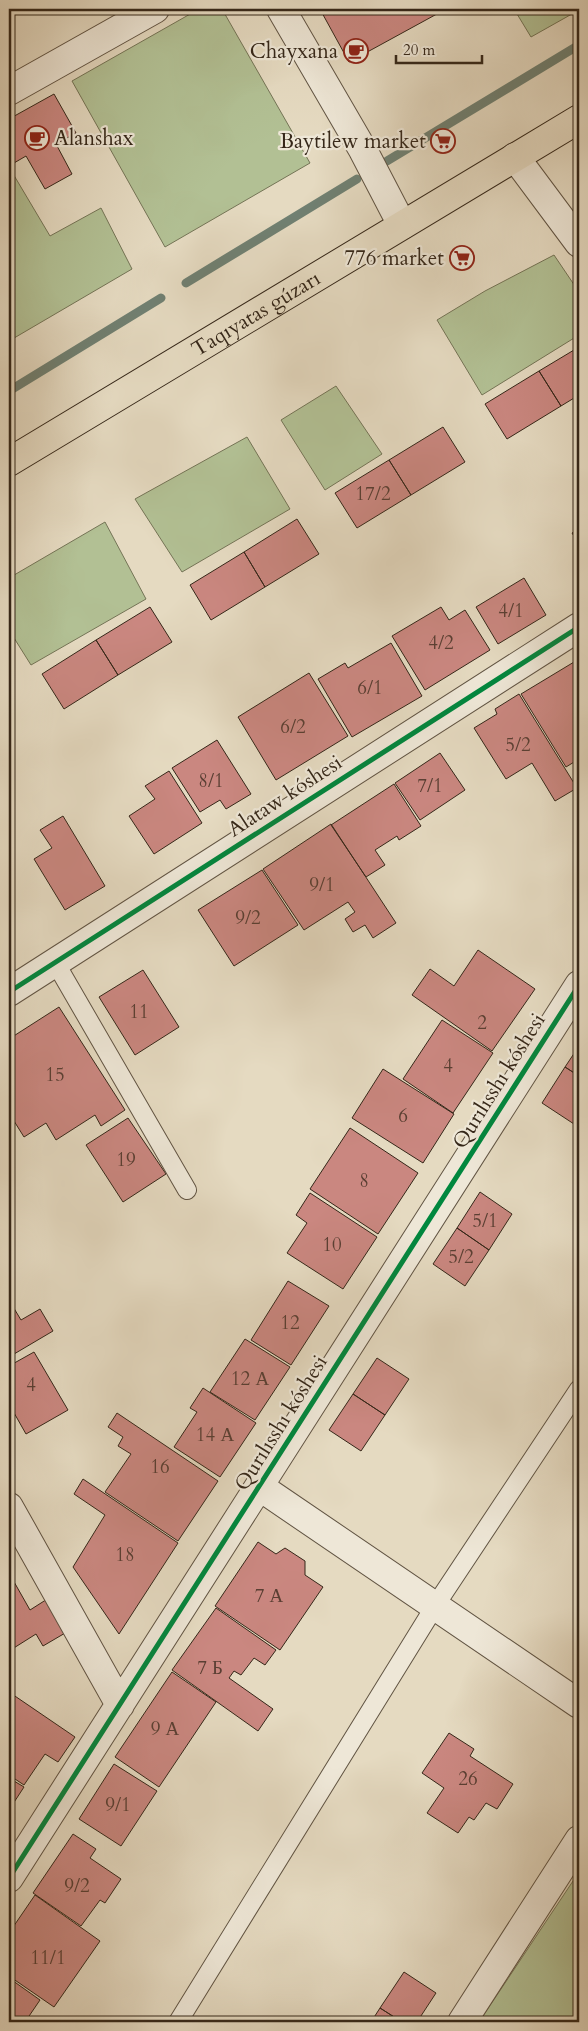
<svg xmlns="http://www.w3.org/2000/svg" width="588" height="2031" font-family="Cardo,serif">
  <rect width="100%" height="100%" fill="#e5dac1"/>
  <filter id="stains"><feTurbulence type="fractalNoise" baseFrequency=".004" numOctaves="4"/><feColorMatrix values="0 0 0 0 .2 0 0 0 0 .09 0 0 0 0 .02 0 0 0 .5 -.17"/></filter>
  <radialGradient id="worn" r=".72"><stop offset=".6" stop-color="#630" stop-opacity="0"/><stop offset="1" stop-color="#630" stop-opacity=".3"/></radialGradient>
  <path fill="#b2c094" stroke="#747456" d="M 199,9 L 222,9 L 310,163 L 165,247 L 72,81 Z
    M 514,9 L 579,9 L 579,10 L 531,37 Z
    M 9,167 L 50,236 L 101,208 L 132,269 L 9,341 Z
    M 554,255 L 579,292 L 579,335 L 482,395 L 437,320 L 485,291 Z
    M 336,386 L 382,454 L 325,490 L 281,420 Z
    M 247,437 L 290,509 L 182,572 L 135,499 Z
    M 105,522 L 146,599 L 31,665 L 9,630 L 9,578 Z
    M 579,1872 L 579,2022 L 479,2022 Z"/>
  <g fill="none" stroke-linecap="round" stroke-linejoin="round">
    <path stroke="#708072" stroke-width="9" d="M 387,161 L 579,45
      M 186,283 L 357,179
      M 9,391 L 161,298"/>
  </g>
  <path fill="#ca8780" stroke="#352719" d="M 325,9 L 446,9 L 349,62 L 321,11 Z
    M 54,94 L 76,133 L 56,144 L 72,174 L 45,189 L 26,156 L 14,163 L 9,153 L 9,119 Z
    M 579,347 L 579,395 L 561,406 L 539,371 Z
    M 539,371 L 561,406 L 507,439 L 485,404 Z
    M 443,427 L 465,462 L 411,495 L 389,460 Z
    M 389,460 L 411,495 L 357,528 L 335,493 Z
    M 297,519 L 319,554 L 265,587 L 244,552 Z
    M 579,529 L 579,544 L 572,533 Z
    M 244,552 L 265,587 L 211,620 L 190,585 Z
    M 524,578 L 546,615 L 498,644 L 476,607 Z
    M 150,607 L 172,642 L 118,675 L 96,640 Z
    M 441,607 L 449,620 L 465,610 L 490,650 L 425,690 L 392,636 Z
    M 96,640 L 118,675 L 64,709 L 42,674 Z
    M 391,643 L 422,696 L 352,737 L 318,679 L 345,663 L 348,668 Z
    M 579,659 L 579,759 L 566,767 L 521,694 Z
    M 309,673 L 348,736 L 276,780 L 238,717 Z
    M 519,694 L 577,788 L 555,801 L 532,763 L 506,779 L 474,728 L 497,714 L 495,709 Z
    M 217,740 L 251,794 L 226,809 L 220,800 L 200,812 L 172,768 Z
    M 440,753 L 465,790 L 420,820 L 395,783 Z
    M 169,771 L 202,823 L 154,854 L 129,816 L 155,799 L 145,786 Z
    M 394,784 L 421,826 L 399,840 L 397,836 L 375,850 L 385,865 L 366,877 L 331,825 Z
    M 63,816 L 105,886 L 65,910 L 34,859 L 52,848 L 40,830 Z
    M 331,824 L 396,923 L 373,938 L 365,925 L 353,932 L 345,919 L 355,912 L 348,902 L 304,930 L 263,869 Z
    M 262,870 L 298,925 L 234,966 L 198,910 Z
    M 478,950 L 535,989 L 492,1051 L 412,995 L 430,969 L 454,986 Z
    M 143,970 L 179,1027 L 135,1055 L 99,997 Z
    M 59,1007 L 125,1110 L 101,1126 L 95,1115 L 56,1140 L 46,1123 L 24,1137 L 9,1113 L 9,1039 Z
    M 442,1020 L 493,1053 L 453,1113 L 403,1079 Z
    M 579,1046 L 579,1076 L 565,1067 Z
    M 565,1067 L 579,1076 L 579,1116 L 574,1124 L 542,1103 Z
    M 383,1069 L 454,1114 L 423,1163 L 352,1118 Z
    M 128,1118 L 166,1174 L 123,1202 L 86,1145 Z
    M 350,1128 L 418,1173 L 378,1234 L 310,1189 Z
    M 480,1192 L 512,1214 L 489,1250 L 457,1228 Z
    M 310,1193 L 377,1237 L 343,1289 L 287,1253 L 307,1223 L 296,1215 Z
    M 457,1228 L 489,1250 L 465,1286 L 433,1264 Z
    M 288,1281 L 329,1306 L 291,1365 L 251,1340 Z
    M 9,1300 L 21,1320 L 40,1309 L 53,1331 L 9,1357 Z
    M 245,1339 L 290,1367 L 255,1420 L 210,1392 Z
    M 34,1352 L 68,1410 L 26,1434 L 9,1404 L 9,1366 Z
    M 377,1358 L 409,1379 L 385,1415 L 353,1394 Z
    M 203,1388 L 256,1423 L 220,1477 L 174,1447 L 197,1412 L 190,1408 Z
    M 353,1394 L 385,1415 L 361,1451 L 329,1430 Z
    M 117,1413 L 218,1481 L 178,1541 L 105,1492 L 131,1454 L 118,1446 L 123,1437 L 108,1427 Z
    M 83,1479 L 178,1543 L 119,1634 L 73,1567 L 105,1515 L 74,1494 Z
    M 258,1542 L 276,1554 L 285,1548 L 305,1561 L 305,1575 L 323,1587 L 280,1650 L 215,1606 Z
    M 9,1573 L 30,1610 L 52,1596 L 72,1629 L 43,1646 L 36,1634 L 9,1651 Z
    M 216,1608 L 276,1650 L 265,1665 L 254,1658 L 241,1675 L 234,1671 L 229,1678 L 273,1709 L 258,1731 L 172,1670 Z
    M 172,1672 L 216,1702 L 159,1787 L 115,1757 Z
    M 9,1692 L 75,1737 L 58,1762 L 45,1754 L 24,1785 L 9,1775 Z
    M 449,1733 L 474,1749 L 470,1756 L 513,1784 L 497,1809 L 486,1803 L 474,1820 L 469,1817 L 458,1833 L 427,1813 L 444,1788 L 422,1773 Z
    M 114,1764 L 157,1791 L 121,1846 L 79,1819 Z
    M 9,1778 L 24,1787 L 9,1810 Z
    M 73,1834 L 96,1849 L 90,1858 L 121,1879 L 105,1903 L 100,1900 L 81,1926 L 33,1893 Z
    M 35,1895 L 100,1941 L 54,2007 L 9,1976 L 9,1933 Z
    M 404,1972 L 436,1993 L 417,2022 L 402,2022 L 380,2008 Z
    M 9,1978 L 40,2000 L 25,2022 L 9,2022 Z
    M 380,2008 L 402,2022 L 371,2022 Z"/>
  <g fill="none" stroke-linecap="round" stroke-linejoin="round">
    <defs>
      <path id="service" d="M 55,962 L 187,1190
        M 178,2022 L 435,1606 L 579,1389"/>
      <path id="minor" d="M 281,9 L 363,150 L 402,225
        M 9,91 L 155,9
        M 515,157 L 579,243
        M 9,992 L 579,627
        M 260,1487 L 579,1704
        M 9,1507 L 120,1705
        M 9,1878 L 579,985
        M 462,2022 L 579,1840"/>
      <g id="trunk">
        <path id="s1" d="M 9,462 L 579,119"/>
      </g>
    </defs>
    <use href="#service" stroke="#615443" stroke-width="20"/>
    <use href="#minor" stroke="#615443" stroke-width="30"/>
    <use href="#trunk" stroke="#352719" stroke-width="30"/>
    <use href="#service" stroke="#eee7d7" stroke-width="18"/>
    <use href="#minor" stroke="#eee7d7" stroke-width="28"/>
    <use href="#trunk" stroke="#e5dac1" stroke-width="28"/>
    <defs>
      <path id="cycleway" d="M 9,992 L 579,627
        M 9,1878 L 579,985"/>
    </defs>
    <use href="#cycleway" stroke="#eee7d7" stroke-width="8"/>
    <use href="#cycleway" stroke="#00873e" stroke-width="5"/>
  </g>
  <defs>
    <symbol id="cafe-ring" viewBox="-11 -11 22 22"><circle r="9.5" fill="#eee7d7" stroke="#8f2418" stroke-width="1.5"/><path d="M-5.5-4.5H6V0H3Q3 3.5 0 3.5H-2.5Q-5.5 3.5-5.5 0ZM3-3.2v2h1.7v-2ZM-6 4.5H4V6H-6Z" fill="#8f2418"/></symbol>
    <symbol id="supermarket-ring" viewBox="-11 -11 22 22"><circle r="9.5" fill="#eee7d7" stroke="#8f2418" stroke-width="1.5"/><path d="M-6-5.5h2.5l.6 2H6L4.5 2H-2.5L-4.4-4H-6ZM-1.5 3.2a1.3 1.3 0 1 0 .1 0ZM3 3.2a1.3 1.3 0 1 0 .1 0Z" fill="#8f2418"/></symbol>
  </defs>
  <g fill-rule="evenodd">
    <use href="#cafe-ring" x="342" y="37" width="28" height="28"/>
    <use href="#cafe-ring" x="23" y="124" width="28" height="28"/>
    <use href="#supermarket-ring" x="429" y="127" width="28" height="28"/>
    <use href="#supermarket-ring" x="448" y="244" width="28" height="28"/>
  </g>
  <g text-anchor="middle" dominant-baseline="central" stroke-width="4.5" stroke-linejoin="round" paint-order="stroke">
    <g font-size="19" fill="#5a3f33">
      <text x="373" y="494">17/2</text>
      <text x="511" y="611">4/1</text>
      <text x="441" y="643">4/2</text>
      <text x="370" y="688">6/1</text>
      <text x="293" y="727">6/2</text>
      <text x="518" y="745">5/2</text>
      <text x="211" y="781">8/1</text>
      <text x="430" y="786">7/1</text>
      <text x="322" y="885">9/1</text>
      <text x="248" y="918">9/2</text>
      <text x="139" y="1012">11</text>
      <text x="482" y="1023">2</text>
      <text x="448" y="1066">4</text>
      <text x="55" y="1075">15</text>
      <text x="403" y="1116">6</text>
      <text x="126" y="1160">19</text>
      <text x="364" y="1181">8</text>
      <text x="485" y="1221">5/1</text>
      <text x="332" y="1245">10</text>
      <text x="461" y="1257">5/2</text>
      <text x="290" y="1323">12</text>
      <text x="250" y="1379">12 А</text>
      <text x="31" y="1385">4</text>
      <text x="215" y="1435">14 А</text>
      <text x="160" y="1467">16</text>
      <text x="125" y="1555">18</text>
      <text x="269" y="1596">7 А</text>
      <text x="210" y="1668">7 Б</text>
      <text x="165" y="1729">9 А</text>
      <text x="468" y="1779">26</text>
      <text x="118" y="1805">9/1</text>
      <text x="77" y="1886">9/2</text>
      <text x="48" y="1958">11/1</text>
    </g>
    <g font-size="21" fill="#352719" stroke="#eee7d7" text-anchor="end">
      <text x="338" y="51">Chayxana</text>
      <text x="54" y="138" text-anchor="start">Alanshax</text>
      <text x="426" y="141">Baytilew market</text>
      <text x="444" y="258">776 market</text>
    </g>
    <g font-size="21" fill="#352719" stroke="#eee7d7">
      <text stroke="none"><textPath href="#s1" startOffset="288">Taqıyatas gúzarı</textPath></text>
      <text transform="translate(285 796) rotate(-33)">Alataw kóshesi</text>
      <text transform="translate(499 1081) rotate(-58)">Qurılısshı kóshesi</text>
      <text transform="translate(281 1423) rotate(-58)">Qurılısshı kóshesi</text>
    </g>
  </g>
  <rect width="588" height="2031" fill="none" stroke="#e5dac1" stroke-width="30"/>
  <rect x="10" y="10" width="568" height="2011" fill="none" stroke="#352719" stroke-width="2.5"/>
  <rect x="15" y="15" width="558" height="2001" fill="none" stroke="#352719"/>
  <path d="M396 55v8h86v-8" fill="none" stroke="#352719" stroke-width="2.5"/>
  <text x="403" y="55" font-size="15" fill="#352719" stroke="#eee7d7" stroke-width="4" paint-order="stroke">20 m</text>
  <rect width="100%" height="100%" filter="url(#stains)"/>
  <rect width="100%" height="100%" fill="url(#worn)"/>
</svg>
